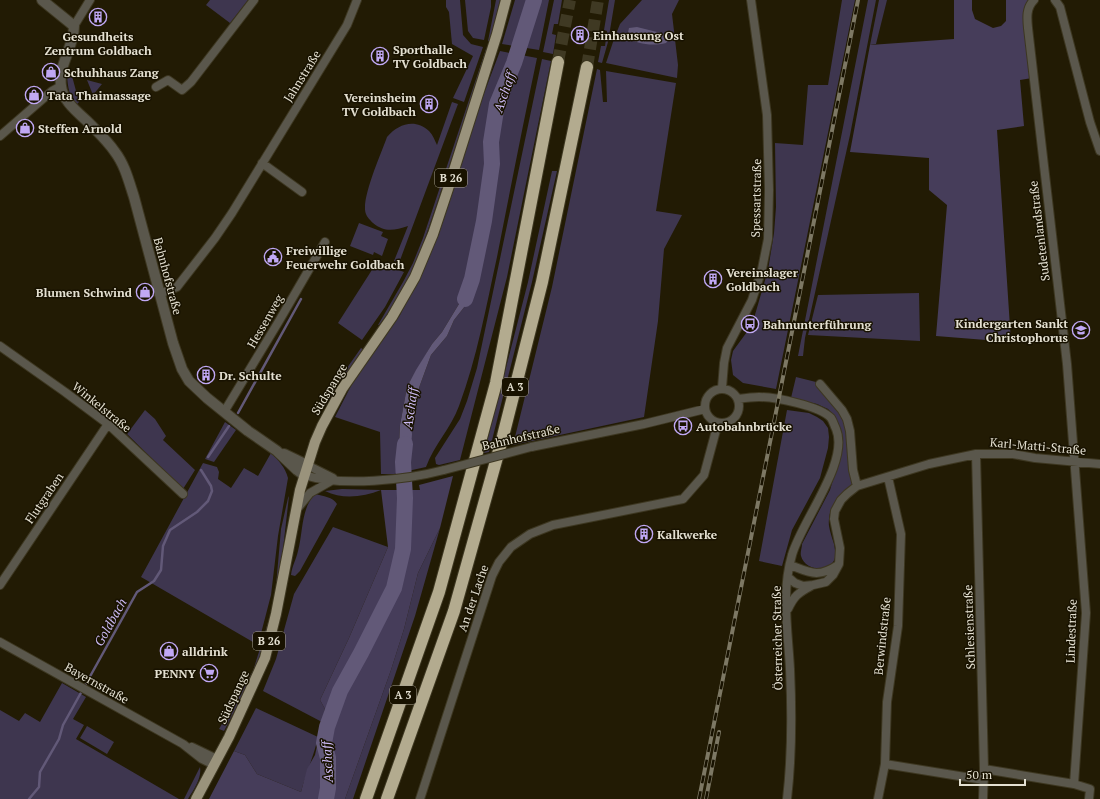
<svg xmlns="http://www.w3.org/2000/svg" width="1100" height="799" font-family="'PT Serif',serif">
  <rect width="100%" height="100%" fill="#221b04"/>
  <path fill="#3e364f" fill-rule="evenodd" d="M 210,0 L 248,0 L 230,23 L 206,5 Z
    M 446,0 L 460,0 L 463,35 L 471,44 L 483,47 L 464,102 L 453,98 L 473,56 L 452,44 L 449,12 L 446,7 Z
    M 465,0 L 491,0 L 491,7 L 484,40 L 473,38 L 468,31 Z
    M 496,0 L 500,0 L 490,41 L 488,41 Z
    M 515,0 L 549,0 L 539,50 L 502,44 Z
    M 554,0 L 562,0 L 558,24 L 554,24 L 552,34 L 556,35 L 553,54 L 543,52 Z
    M 609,0 L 615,0 L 608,42 L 602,63 L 598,62 L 601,46 L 605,46 L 607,31 L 604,30 Z
    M 642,0 L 679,0 L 672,14 L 678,65 L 677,78 L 606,63 L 614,39 L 620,24 Z
    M 842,0 L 855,0 L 776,389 L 743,383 L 733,375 L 731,360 L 733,351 L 752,325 L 768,270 L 774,233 L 776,207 L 775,143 L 803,145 L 808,85 L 828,85 Z
    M 868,0 L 876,0 L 850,135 L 805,338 L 803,356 L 798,356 Z
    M 879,0 L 887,0 L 876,44 L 870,45 Z
    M 486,49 L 488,49 C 473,94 458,140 443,185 C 427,233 412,285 379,325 L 378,325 L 403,282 L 413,263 L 423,238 Z
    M 500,51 L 537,58 C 523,124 510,191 497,257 C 486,307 477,358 459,406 C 451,428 434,445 426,467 L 394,474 L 381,474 L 380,432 L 335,417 L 353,382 L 400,315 L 422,272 L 449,203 L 480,104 ZM 477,273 L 469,301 L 454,320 L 447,336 L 431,355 L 420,385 L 398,467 L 400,425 L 407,387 L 432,344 L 442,332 L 462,299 L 468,283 Z
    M 542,59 L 551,61 L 507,277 L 460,460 L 439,465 L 436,464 L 435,458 L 460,419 L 467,401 L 477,368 Z
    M 597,69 L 600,70 L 603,102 L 607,102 L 606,71 L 676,83 L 656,211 L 682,215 L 664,249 L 658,321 L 644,417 L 513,445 L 552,287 Z
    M 67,76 L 72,76 L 79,102 L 76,105 C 69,96 68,87 67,76 Z
    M 87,80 L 102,84 L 93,95 Z
    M 452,102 L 458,104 L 399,263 L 394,261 L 408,226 C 395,230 385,233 373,223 C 371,221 367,217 366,214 C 360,200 382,152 387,137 C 398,124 415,118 429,131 C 433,135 435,141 437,145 Z
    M 552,171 L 557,171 L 532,282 L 489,452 L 484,453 L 528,282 Z
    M 359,223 L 383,232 L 381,236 L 388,239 L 382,256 L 374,252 L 373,255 L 350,246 Z
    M 377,262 L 404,272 L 385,307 L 362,340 L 338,323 Z
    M 919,293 L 920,341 L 808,335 L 818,295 Z
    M 361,348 L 364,350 L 326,405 L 325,404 L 330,392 Z
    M 796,377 L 816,382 L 840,414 L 845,424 L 848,435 L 854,483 C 840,493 827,507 829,526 C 830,532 832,538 834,544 C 835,550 837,557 833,562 C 826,573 805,570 801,556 C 800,552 802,548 802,544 L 830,490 L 837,466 L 840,431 L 835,416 L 828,409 L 817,404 L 791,398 Z
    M 145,410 L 155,419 L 166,436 L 163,440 L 195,470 L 183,489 L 127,434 Z
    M 787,410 L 809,413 L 817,417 L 823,421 L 828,428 L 829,437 L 828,448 L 820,478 L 792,530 L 782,566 L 759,561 Z
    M 225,422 L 236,430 L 214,462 L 205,459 Z
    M 271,453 C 279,461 285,467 288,478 L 278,536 L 271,595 L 258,645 L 141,577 L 203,463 L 217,467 L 219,472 L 218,479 L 231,488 L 244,468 L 258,476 Z
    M 342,489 L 381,490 C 363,497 343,500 325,491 Z
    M 315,494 C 323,496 333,497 337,504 L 300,571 L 295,576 L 291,575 C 292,566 296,560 298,551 C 303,533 301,508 315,494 Z
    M 289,496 L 281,567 L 273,614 L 255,672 L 224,731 L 219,729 L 253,671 L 271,613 L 276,586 L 281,529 L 288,498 Z
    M 333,527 L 388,547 L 349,638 L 320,700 L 325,709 L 322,722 L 263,691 L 276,659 L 294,594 Z
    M 440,528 L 415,616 L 353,799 L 345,799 L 391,670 L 404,629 L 418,573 Z
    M 62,683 L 86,697 L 73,719 L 84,725 L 76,739 L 179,799 L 0,799 L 0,710 L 19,721 L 25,713 L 40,722 Z
    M 256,708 L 318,737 C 314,756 306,773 301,792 L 257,774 L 245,755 L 234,751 Z
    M 87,726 L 114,742 L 107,754 L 80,738 Z
    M 200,767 C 202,778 194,789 188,799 L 184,799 Z"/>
  <path fill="#463d5a" d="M 954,0 L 972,0 L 972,10 L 975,19 L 993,28 L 1001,26 L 1006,21 L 1006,0 L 1034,0 L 1029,7 L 1038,77 L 1020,80 L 1024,126 L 997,130 L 1011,342 L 936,336 L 947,205 L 929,190 L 929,158 L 850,152 L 870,45 L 954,39 Z
    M 453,476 L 440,528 L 418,573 L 404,629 L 391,670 L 345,799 L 209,799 L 234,751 L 245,755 L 257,774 L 301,792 L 307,769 L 315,755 L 325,709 L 320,700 L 349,638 L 388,547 L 381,490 L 420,490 L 419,485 Z"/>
  <path fill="#625978" d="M 637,27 L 661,33 L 669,39 L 666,43 C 653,46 638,45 627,37 L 629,28 Z
    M 478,271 L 469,301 L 454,320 L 447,336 L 431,355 L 420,385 L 410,418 L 412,434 L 410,463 L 398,467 L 400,425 L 407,387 L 416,370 L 432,344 L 442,332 L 462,299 L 468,283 Z"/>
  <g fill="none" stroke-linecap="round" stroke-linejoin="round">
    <path stroke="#625978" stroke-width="2.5" d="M 238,413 L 301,299
      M 208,457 L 229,426
      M 29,799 L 39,787 L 40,772 L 59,739 L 63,725 L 127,610 L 137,592 L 154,581 L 161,570 L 163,546 L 170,530 L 197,512 L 208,501 L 212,491 L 211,486 L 201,470"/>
    <path stroke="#625978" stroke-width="16" d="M 465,299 L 472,279 L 484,221 L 492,164 L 491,142 L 497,104 L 514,63 L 534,0
      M 326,799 L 328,788 L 328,758 L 324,743 L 327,727 L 340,691 L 361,653 L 394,588 L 403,549 L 405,498 L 403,462 L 405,444"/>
    <path stroke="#3f3923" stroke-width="12" stroke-dasharray="12 6" stroke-linecap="butt" d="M 558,62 L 570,0
      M 587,67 L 598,0"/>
    <defs>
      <path id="minor" d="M 1034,0 C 1026,8 1027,18 1028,28 L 1067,364 L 1086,613 L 1074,784 L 1090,789 L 1089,799
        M 1055,0 L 1060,7 L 1090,122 L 1100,151
        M 74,26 L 90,0
        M 156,87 L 168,80 L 182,90 L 191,82 L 254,0
        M 0,136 L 52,91 L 61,86
        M 262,163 L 302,192
        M 159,294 L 177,287 L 215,238 L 232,213 L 347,25 L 357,0
        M 0,346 L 65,392 L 108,424 L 183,494
        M 820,384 L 842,410 L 847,419 L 850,431 L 853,470 L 857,486
        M 722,388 L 724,363 L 727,348 L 752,300 L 762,269 L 768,239 L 769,190 L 767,115 L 751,0
        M705 406a17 17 0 1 1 34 0a17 17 0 1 1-34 0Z
        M 738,399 C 745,398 752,397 759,397 C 775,397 820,406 831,418 C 833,421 834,425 836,429 C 850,462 801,522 792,555 C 781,592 788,631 790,669 C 792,712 792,756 787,799
        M 224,412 L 279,321 L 325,242
        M 531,447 L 644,424 L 705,409
        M 976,454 L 984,769 L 983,799
        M 307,465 L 333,478
        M 304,475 C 342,487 406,480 444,470
        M 297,509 L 310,493 L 331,481
        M 790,565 C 811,573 818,578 838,565
        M 788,577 L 795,583 L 803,586 L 813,585 L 826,582 L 833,575 L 839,564 L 840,548 L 834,519 L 835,511 L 841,500 L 847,494 L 857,486 L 929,464 L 976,454 L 1013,454 L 1035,458 L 1100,464
        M 0,585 L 108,424
        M 788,609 C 794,596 798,593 811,586
        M 0,642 L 183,744 L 202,759 L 214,765
        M 192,747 L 217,759
        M 885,764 L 984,780
        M 984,769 L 1074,784
        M 420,799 L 492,576 L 499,562 L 511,547 L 530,534 L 553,525 L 683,499 L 704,475 L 718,423
        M 878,799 L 885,764 L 887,702 L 898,626 L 901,534 L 888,477"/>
      <path id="tertiary" d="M 42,0 L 74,26 C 74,47 58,65 61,86 C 63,103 82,115 93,127 C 100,134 109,143 115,152 C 125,165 129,182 134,197 L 173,343 L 182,369 L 189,381 L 207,398 L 248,431 L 277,451 L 297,470 L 304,475
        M 284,454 L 307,465"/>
      <path id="primary" d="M 196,799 L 229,737 L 265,658 L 276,614 L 300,490 L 315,442 L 322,426 L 342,389 L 392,317 L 415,277 L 433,234 L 448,189 L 497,34 L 506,0"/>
      <path id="motorway" d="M 366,799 L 439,592 L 496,383 L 558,62
        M 387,799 L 454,611 L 503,436 L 542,282 L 587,67"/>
    </defs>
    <use href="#minor" stroke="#3d3721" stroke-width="10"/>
    <use href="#tertiary" stroke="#3d3721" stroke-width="12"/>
    <use href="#primary" stroke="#3d3721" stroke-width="12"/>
    <use href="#motorway" stroke="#3d3721" stroke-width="14"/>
    <use href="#minor" stroke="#5a574c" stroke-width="8"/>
    <use href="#tertiary" stroke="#5a574c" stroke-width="10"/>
    <use href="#primary" stroke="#9a937c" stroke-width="10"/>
    <use href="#motorway" stroke="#b3ab8f" stroke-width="12"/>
    <defs>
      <path id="rail" d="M 699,799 L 858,0
        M 706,799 L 719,732"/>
    </defs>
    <use href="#rail" stroke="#7d7864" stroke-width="4"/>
    <use href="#rail" stroke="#181200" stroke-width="2.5" stroke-dasharray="8" stroke-linecap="butt"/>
    <defs>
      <path id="minor-bridge" d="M 444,470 L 531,447"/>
    </defs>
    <use href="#minor-bridge" stroke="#3d3721" stroke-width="10" stroke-linecap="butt"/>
    <use href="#minor-bridge" stroke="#5a574c" stroke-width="8"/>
  </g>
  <defs>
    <symbol id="building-ring" viewBox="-11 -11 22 22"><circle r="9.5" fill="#181200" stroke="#c0a8f4" stroke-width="1.5"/><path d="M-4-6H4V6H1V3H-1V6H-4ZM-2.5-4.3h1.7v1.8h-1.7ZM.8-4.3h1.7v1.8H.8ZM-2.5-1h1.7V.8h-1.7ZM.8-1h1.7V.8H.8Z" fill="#c0a8f4"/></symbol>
    <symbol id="shop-ring" viewBox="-11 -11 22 22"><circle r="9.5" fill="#181200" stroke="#c0a8f4" stroke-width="1.5"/><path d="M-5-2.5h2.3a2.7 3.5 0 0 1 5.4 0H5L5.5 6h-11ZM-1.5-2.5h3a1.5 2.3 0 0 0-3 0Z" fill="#c0a8f4"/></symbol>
    <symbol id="civic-ring" viewBox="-11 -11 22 22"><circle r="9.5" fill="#181200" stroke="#c0a8f4" stroke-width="1.5"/><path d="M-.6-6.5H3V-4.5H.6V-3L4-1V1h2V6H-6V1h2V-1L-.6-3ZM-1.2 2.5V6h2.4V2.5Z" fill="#c0a8f4"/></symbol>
    <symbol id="bus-ring" viewBox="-11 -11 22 22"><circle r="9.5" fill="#181200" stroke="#c0a8f4" stroke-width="1.5"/><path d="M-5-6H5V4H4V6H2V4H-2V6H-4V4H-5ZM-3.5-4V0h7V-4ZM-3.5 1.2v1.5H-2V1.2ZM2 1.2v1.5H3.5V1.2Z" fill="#c0a8f4"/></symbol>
    <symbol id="school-ring" viewBox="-11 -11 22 22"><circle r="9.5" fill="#181200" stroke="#c0a8f4" stroke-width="1.5"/><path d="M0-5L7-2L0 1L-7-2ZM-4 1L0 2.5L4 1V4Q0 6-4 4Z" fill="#c0a8f4"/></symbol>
    <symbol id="supermarket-ring" viewBox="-11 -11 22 22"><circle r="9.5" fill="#181200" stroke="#c0a8f4" stroke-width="1.5"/><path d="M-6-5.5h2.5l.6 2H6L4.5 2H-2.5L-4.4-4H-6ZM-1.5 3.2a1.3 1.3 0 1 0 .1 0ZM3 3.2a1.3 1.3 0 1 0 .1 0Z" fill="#c0a8f4"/></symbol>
  </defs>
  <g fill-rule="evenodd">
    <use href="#building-ring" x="88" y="7" width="20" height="20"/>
    <use href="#building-ring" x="570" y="25" width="20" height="20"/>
    <use href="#building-ring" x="370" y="46" width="20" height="20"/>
    <use href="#shop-ring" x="41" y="62" width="20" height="20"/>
    <use href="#shop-ring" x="24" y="85" width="20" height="20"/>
    <use href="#building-ring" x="419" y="94" width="20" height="20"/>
    <use href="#shop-ring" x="15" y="118" width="20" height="20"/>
    <use href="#civic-ring" x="263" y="247" width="20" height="20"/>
    <use href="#building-ring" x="703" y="269" width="20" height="20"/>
    <use href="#shop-ring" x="135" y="282" width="20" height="20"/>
    <use href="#bus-ring" x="740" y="314" width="20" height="20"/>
    <use href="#school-ring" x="1071" y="320" width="20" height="20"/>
    <use href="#building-ring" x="196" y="365" width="20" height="20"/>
    <use href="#bus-ring" x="673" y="416" width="20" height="20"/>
    <use href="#building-ring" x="634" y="524" width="20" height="20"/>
    <use href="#shop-ring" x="159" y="641" width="20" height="20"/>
    <use href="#supermarket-ring" x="199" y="663" width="20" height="20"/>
  </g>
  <g text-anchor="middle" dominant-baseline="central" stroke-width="3" stroke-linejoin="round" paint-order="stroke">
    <g fill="#181200" stroke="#a7a292" stroke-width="1">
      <rect x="435" y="169" width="32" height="18" rx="3"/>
      <rect x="502" y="378" width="26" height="18" rx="3"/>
      <rect x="253" y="632" width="32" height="18" rx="3"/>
      <rect x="390" y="686" width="26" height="18" rx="3"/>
    </g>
    <g font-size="11" font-weight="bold" fill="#e4e0d1">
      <text x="451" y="178">B 26</text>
      <text x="515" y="387">A 3</text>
      <text x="269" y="641">B 26</text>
      <text x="403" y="695">A 3</text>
    </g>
    <g font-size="12" font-weight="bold" fill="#e4e0d1" stroke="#181200" text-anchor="start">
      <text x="593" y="35">Einhausung Ost</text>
      <text x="98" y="36" text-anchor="middle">Gesundheits<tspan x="98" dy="14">Zentrum Goldbach</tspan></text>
      <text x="393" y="49">Sporthalle<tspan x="393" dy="14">TV Goldbach</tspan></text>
      <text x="64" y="72">Schuhhaus Zang</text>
      <text x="47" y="95">Tata Thaimassage</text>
      <text x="416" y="97" text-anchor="end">Vereinsheim<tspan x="416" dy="14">TV Goldbach</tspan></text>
      <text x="38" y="128">Steffen Arnold</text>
      <text x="286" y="250">Freiwillige<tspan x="286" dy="14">Feuerwehr Goldbach</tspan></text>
      <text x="726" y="272">Vereinslager<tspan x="726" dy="14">Goldbach</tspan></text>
      <text x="132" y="292" text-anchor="end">Blumen Schwind</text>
      <text x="1068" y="323" text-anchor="end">Kindergarten Sankt<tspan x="1068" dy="14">Christophorus</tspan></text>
      <text x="763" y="324">Bahnunterführung</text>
      <text x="219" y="375">Dr. Schulte</text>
      <text x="696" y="426">Autobahnbrücke</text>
      <text x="657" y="534">Kalkwerke</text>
      <text x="182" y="651">alldrink</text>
      <text x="196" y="673" text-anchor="end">PENNY</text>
    </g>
    <g font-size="12" fill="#e4e0d1" stroke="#181200">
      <text transform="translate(302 76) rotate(-58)">Jahnstraße</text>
      <text transform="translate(756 198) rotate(-89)">Spessartstraße</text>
      <text transform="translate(1039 231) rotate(-97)">Sudetenlandstraße</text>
      <text transform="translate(168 276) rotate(75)">Bahnhofstraße</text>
      <text transform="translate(265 321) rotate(-60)">Hessenweg</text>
      <text transform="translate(329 389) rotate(-59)">Südspange</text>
      <text transform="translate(102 407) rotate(39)">Winkelstraße</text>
      <text transform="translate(521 437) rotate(-13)">Bahnhofstraße</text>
      <text transform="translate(1038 446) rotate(5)">Karl-Matti-Straße</text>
      <text transform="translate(44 498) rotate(-56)">Flutgraben</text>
      <text transform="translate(473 598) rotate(-71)">An der Lache</text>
      <text transform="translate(969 627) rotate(-92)">Schlesienstraße</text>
      <text transform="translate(1071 631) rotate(-88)">Lindestraße</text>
      <text transform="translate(882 636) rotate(-84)">Berwindstraße</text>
      <text transform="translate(777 638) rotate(-91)">Österreicher Straße</text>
      <text transform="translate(97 683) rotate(29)">Bayernstraße</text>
      <text transform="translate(233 697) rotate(-65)">Südspange</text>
    </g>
    <g font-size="13" font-style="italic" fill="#ccbbf4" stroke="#181200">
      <text transform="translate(504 92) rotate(-71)">Aschaff</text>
      <text transform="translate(410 408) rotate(-82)">Aschaff</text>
      <text transform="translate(110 622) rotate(-61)">Goldbach</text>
      <text transform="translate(327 762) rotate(-93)">Aschaff</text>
    </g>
  </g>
  <path d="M960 779v6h65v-6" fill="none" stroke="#e4e0d1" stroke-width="2"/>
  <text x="966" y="779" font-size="12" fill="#e4e0d1" stroke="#181200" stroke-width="3" paint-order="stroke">50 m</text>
</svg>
